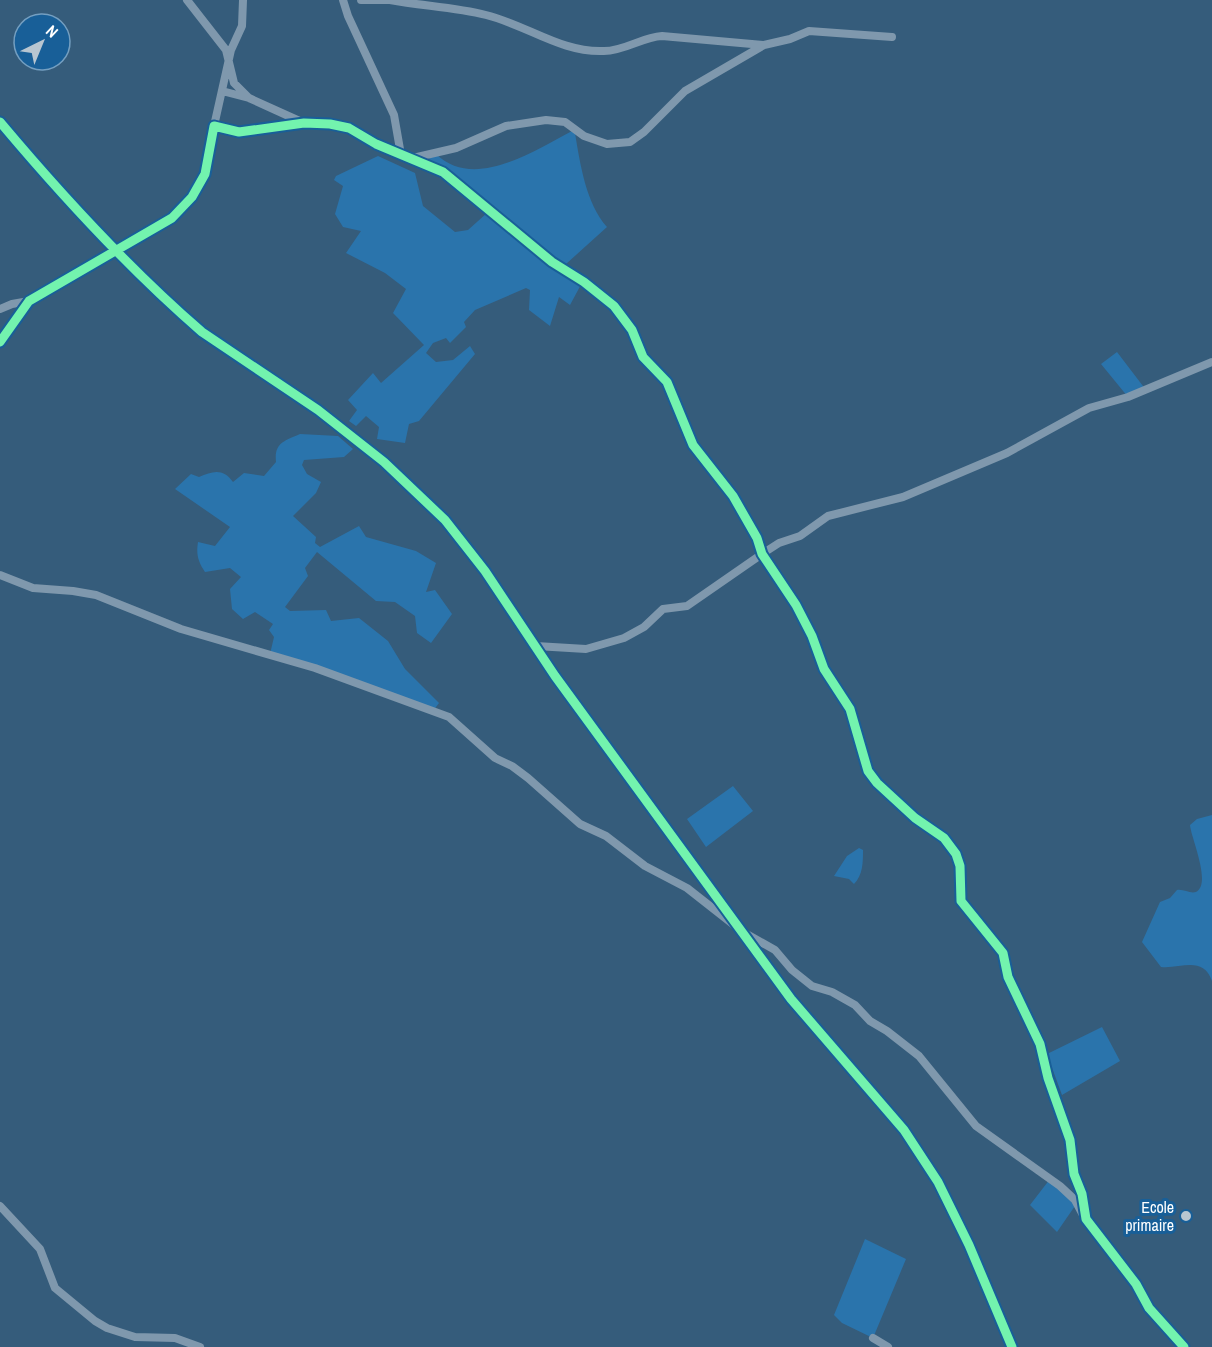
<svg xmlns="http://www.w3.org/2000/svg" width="1212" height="1347" font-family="'Archivo Narrow',sans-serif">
  <rect width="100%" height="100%" fill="#355c7b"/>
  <path fill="#2a74ac" d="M 572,131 L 575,133 C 580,163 586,204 607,227 L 566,264 L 584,279 L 570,305 L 559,297 L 550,326 L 529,310 L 530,290 L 526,288 L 475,310 L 464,322 L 466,327 L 450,343 L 446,338 L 433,343 L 426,353 L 436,362 L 453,360 L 470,346 L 475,354 L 419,421 L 409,424 L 405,443 L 377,439 L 379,427 L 366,416 L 356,426 L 349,421 L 357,410 L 348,400 L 373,373 L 381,383 L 424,345 L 393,313 L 406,289 L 385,273 L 346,253 L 361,231 L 343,227 L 335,214 L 343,186 L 334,180 L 336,176 L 378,156 L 415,173 L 423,206 L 455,232 L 468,230 L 487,213 L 446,179 L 428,168 L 430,155 L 436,154 C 474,191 534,151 572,131 Z
    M 1117,352 L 1146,390 L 1128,397 L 1101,364 Z
    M 300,434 L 338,436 L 353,449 L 344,457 L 304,460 L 302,465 L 307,474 L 321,482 L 316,493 L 293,516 L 316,537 L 315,543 L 320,547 L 359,526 L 366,537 L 416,551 L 436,563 L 426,592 L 435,590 L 452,614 L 431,643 L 417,633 L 415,616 L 395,602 L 376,601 L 317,552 L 305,568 L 308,576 L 285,607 L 290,611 L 326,610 L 331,621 L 359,618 L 388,641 L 405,669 L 439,703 L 433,711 L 270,654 L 274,637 L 269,630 L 273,624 L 255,612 L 243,619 L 232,609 L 230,589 L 241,577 L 230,568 L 205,572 C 198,562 196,554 198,542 L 215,546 L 230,527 L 175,489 L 191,474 L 199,477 C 213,471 223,468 233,482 L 244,473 L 264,476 L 276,462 C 274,443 284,441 300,434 Z
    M 733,786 L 753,811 L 706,847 L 687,819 Z
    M 1212,815 L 1212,981 C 1203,955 1181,969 1161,967 L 1142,942 L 1160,902 L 1170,898 L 1177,890 C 1184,889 1190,894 1196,892 C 1212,884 1191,838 1190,825 L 1197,819 Z
    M 859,848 L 863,850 C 863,862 863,875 854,884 L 849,879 L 834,876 L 847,856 Z
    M 1102,1027 L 1120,1061 L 1062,1095 L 1047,1054 Z
    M 1050,1179 L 1077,1203 L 1057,1232 L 1030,1205 Z
    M 865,1239 L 906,1259 L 873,1338 L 842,1323 L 834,1315 Z"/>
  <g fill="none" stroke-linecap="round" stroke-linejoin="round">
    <path stroke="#7f98ad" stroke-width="8" d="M 187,0 L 226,50 L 234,83 L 249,98
      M 343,0 L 348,16 L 394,115 L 401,155
      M 361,0 L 387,0
      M 390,0 C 422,6 455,7 486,15 C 527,25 561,53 604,51 C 625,51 642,37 662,36 L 763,45
      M 222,91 L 249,98 L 304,123
      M 214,126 L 231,50 L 242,26 L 243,0
      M 413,158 L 456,148 L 506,126 L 546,120 L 565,122 L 584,136 L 607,144 L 630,142 L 644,132 L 685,91 L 764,45 L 790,39 L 809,31 L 892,37
      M 0,309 L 12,304 L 29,301
      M 0,342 L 29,301 L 172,218 L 192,197 L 205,174 L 214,126 L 239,132 L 304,123 L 330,124 L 349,128 L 376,144 L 443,172 L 552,262 L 584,282 L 614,306 L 632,330 L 643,357 L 667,382 L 693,445 L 733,496 L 757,538 L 762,554 L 796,605 L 812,636 L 824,669 L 850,709 L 868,771 L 877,783 L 915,818 L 944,838 L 956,854 L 960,866 L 961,901 L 1003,953 L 1008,977 L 1040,1044 L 1048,1078 L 1070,1140 L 1074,1174 L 1082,1194 L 1086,1219 L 1136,1284 L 1149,1308 L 1184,1347
      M 0,575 L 33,588 L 73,591 L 96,595 L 181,629 L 315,668 L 449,717 L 495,758 L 512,766 L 528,778 L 580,824 L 606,836 L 645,866 L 687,888 L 743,932 L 775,950 L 792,970 L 812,986 L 832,992 L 855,1005 L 870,1021 L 887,1031 L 919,1056 L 976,1126 L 1060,1186 L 1075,1200 L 1083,1215
      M 536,646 L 586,649 L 624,638 L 644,627 L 663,609 L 687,606 L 762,554 L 779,543 L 800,536 L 828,516 L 903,497 L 1007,453 L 1089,408 L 1128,397 L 1212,362
      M 0,1206 L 40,1249 L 55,1288 L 95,1321 L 107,1328 L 135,1337 L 175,1338 L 200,1347
      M 873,1338 L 888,1347"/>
    <path stroke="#7f98ad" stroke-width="10" d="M 0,122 C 63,197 128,268 202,332 L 318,410 L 384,462 L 445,520 L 485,571 L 555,676 L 791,999 L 904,1130 L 938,1182 L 969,1245 L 1012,1347"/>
    <defs>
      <path id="cycleway" d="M 0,122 C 63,197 128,268 202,332 L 318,410 L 384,462 L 445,520 L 485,571 L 555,676 L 791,999 L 904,1130 L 938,1182 L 969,1245 L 1012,1347
        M 0,342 L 29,301 L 172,218 L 192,197 L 205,174 L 214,126 L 239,132 L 304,123 L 330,124 L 349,128 L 376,144 L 443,172 L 552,262 L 584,282 L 614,306 L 632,330 L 643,357 L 667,382 L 693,445 L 733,496 L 757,538 L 762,554 L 796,605 L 812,636 L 824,669 L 850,709 L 868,771 L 877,783 L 915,818 L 944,838 L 956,854 L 960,866 L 961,901 L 1003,953 L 1008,977 L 1040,1044 L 1048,1078 L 1070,1140 L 1074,1174 L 1082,1194 L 1086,1219 L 1136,1284 L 1149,1308 L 1184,1347"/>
    </defs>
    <use href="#cycleway" stroke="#185f98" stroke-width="13"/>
    <use href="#cycleway" stroke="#73f3ae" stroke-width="9"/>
  </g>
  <circle fill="#b8c6d1" stroke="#185f98" stroke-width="2" cx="1186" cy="1216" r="6"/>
  <g text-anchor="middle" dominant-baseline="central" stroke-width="6" stroke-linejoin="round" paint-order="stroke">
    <g font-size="16" fill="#fff" stroke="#185f98" text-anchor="end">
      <text x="1174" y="1207">Ecole<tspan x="1174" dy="18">primaire</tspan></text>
    </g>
  </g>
  <g transform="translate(42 42) rotate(43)"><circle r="28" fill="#185f98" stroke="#749fc1" stroke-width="1.5"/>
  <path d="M0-4.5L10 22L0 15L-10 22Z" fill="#b8c6d1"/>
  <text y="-9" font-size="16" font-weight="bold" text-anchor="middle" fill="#ffffff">N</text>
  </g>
</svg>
